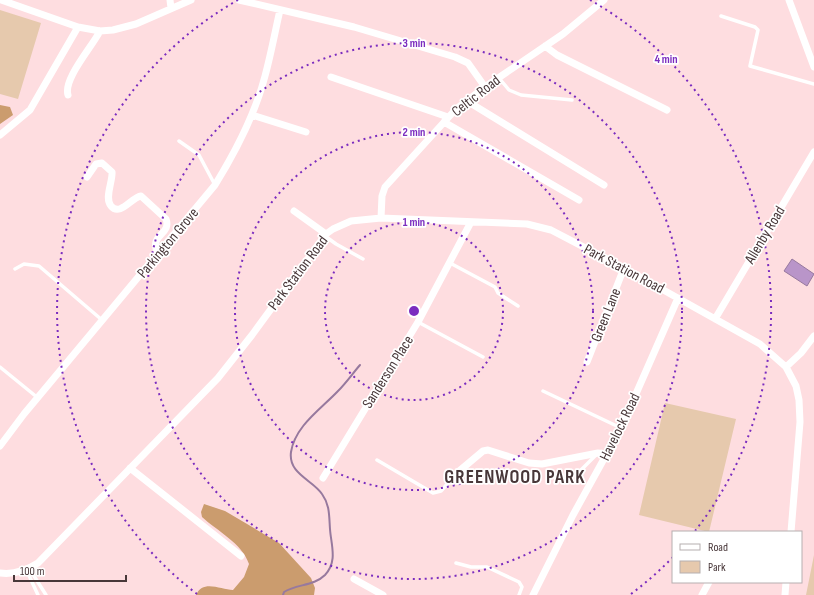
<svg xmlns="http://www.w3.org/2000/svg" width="814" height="595" font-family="'Sofia Sans Condensed',sans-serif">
  <rect width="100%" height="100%" fill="#fedde0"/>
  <path fill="#e6c9ad" d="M 0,10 L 41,23 L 18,99 L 0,94 Z
    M 665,403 L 736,419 L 709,532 L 639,515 Z
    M 814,555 L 814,595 L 806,595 Z"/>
  <path fill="#cb9c6e" d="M 0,105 L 10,107 L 13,115 L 0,124 Z
    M 204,504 L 225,511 L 279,543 L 311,578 L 315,588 L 314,595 L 196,595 C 203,579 221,590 233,590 L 244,577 L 249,564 C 242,543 217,531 202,517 L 201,512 Z"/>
  <path fill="#b995c9" stroke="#97799e" d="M 792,259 L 814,274 L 807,286 L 784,271 Z"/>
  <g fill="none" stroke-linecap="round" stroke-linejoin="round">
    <path stroke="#97799e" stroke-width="2" d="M 283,595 L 284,592 C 297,584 314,586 325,575 C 338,561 331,545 330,529 C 329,516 330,505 322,494 C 313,480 288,474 291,452 C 295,426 321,409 338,391 C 346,383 353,373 360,365"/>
    <path stroke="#fff" stroke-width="3.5" d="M 721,16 L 755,27 L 758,30 L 750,66 L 814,84
      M 499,78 L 509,90 L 521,95 L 572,100
      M 179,141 L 199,155 L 215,185
      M 325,236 L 336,244 L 363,259
      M 450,263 L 495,287 L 498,293 L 518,306
      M 15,269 L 24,264 L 39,266 L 102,320
      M 418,322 L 483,357
      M 0,367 L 38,398
      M 543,391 L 621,428
      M 377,460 L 433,493 L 441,491 L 458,472
      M 578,473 L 596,455
      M 456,563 L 471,567 L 487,567 L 519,582 L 522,587 L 519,595
      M 29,568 L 46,595
      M 26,569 L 38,595"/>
    <path stroke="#fff" stroke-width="7" d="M 1,0 L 78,27 L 100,31 L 113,30 L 136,24 L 191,0
      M 170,0 L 171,8
      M 239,0 L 354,27 L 455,57 L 468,63 L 485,87
      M 789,0 L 814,67
      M 545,46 L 557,55 L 667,110
      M 331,77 L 448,117
      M 68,95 C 63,79 92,47 100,31
      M 467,101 L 604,185
      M 252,115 L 306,132
      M 444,122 L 579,200
      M 0,135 L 30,110 L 78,27
      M 87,177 L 96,164 L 102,163 L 112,172 C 113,181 104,198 111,206 C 120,217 132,197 141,196 L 166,219 C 172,235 148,234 158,254
      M 294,211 L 326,234
      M 381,218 L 382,196 L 385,187 L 456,109 L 485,87 L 563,34 L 604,0
      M 715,319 L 814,152
      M 587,362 L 624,268
      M 786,367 L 801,353 L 814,336
      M 0,446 L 24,414 L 215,185 C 236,151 255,115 265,76 C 271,54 275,32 280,10
      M 130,468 L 241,556
      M 458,472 L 483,451 L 488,450 L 529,463 L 542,464 L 598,453 L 607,454
      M 323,478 L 418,322 L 471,222
      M 0,573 C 14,575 27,570 38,563 L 218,378 L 252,335 L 326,234 L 333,229 L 351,221 L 381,218 L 527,224 L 551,230 L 624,268 L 760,344 L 786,367 L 796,386 L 799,400 L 800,422 L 791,532
      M 354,579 L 383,595
      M 533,595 L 573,515 L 621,428 L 678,298
      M 702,595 L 709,582
      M 785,595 L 786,582"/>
  </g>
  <g fill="none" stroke="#7b2cbf" stroke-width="2" stroke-dasharray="2 4">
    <circle cx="414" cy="311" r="89"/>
    <circle cx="414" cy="311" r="179"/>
    <circle cx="414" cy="311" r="268"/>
    <path d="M673 557A357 357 0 0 1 631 594M197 594A357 357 0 0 1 238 0M590 0A357 357 0 0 1 695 531"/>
  </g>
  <g text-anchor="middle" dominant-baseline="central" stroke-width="3.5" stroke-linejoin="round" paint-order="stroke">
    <g font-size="15" fill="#483739" stroke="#fff">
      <text transform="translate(476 96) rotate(-38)">Celtic Road</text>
      <text transform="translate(765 235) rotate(-59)">Allenby Road</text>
      <text transform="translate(168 243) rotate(-50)">Parkington Grove</text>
      <text transform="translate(624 269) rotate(28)">Park Station Road</text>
      <text transform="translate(298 273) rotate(-53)">Park Station Road</text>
      <text transform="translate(606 315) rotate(-68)">Green Lane</text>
      <text transform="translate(388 372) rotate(-58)">Sanderson Place</text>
      <text transform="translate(620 427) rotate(-64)">Havelock Road</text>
    </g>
    <g font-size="19" font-weight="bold" letter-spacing="1" fill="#483739" stroke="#fff">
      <text x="515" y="477">GREENWOOD PARK</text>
    </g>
  </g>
  <circle cx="414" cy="311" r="6" fill="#7b2cbf" stroke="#fff" stroke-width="2"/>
  <g font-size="12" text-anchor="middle" font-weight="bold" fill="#7b2cbf" stroke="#fff" stroke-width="3.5" stroke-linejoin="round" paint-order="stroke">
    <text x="414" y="47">3 min</text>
    <text x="666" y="63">4 min</text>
    <text x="414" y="136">2 min</text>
    <text x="414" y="226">1 min</text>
  </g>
  <rect x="672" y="531" width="130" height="52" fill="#ffffff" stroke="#b6afb0"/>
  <rect x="680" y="544" width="20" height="6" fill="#ffffff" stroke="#b6afb0"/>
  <text x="708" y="551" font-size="12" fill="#483739">Road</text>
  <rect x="680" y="561" width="20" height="12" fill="#e6c9ad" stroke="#b6afb0"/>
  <text x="708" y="571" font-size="12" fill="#483739">Park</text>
  <path d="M14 575v6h112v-6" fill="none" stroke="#483739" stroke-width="2"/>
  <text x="20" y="575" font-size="12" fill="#483739" stroke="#ffffff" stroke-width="3" paint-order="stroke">100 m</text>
</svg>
